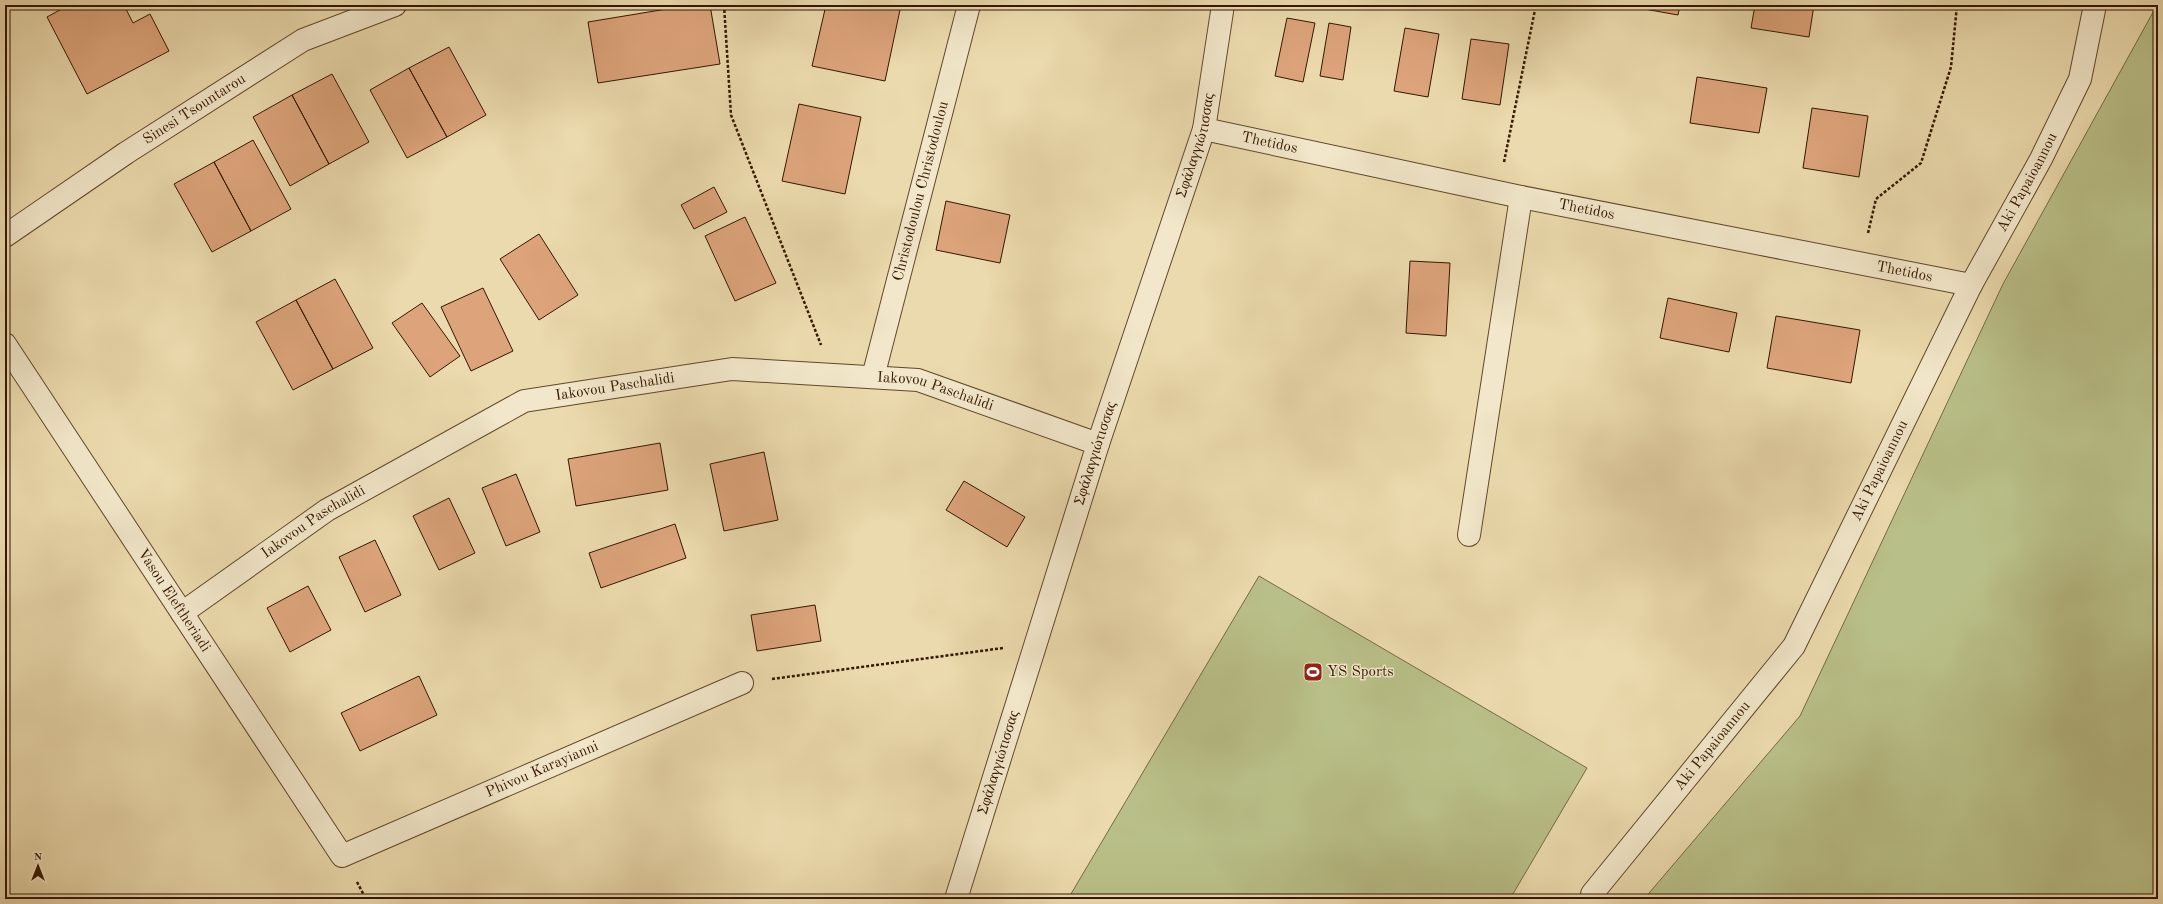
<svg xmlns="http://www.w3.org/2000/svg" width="2163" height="904" font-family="'Old Standard TT',serif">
  <rect width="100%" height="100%" fill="#ebdaad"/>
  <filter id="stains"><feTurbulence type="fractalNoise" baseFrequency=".005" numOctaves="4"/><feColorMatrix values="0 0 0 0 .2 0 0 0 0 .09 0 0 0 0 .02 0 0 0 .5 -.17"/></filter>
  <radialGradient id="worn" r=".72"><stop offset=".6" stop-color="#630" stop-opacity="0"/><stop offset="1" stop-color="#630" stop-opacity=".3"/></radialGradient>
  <path fill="#b9bf88" stroke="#766a44" d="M 2157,5 L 2158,882 L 2154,899 L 1644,899 L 1800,716 L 2003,284 Z
    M 1259,576 L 1587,768 L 1510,899 L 1068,899 Z"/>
  <path fill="#dda47b" stroke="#341600" d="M 69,5 L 124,5 L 133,23 L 150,14 L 169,51 L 87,94 L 47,17 Z
    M 691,5 L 710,5 L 720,64 L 598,83 L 588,22 Z
    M 826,5 L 901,5 L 885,81 L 812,66 Z
    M 1622,5 L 1680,5 L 1678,15 Z
    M 1755,5 L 1814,5 L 1809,37 L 1751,28 Z
    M 1287,18 L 1315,23 L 1303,82 L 1275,76 Z
    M 1329,23 L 1351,27 L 1343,80 L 1320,76 Z
    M 1405,28 L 1439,34 L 1428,97 L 1394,91 Z
    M 1471,39 L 1509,44 L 1500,105 L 1462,99 Z
    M 449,47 L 486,115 L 447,137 L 409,68 Z
    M 409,68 L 447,137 L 407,158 L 370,90 Z
    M 332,74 L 369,142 L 329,164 L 292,95 Z
    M 1697,77 L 1767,88 L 1759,133 L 1690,123 Z
    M 292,95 L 329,164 L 290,186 L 253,117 Z
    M 799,104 L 861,117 L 845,194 L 782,181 Z
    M 1812,108 L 1868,116 L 1859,177 L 1803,168 Z
    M 253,140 L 291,209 L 251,231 L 214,162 Z
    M 214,162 L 251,231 L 212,252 L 174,184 Z
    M 714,187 L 727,212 L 694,229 L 681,205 Z
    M 946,201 L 1010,215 L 1000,263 L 936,250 Z
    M 745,217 L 776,283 L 735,301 L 705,236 Z
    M 539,234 L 578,295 L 539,320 L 500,259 Z
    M 1410,261 L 1450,263 L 1446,336 L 1406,333 Z
    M 335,279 L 373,348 L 333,369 L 296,300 Z
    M 483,288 L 513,351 L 471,371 L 441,307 Z
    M 1668,298 L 1737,313 L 1729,352 L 1660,338 Z
    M 296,300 L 333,369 L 293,390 L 256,322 Z
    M 422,303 L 460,356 L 430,377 L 392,323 Z
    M 1776,316 L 1860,330 L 1851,383 L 1767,368 Z
    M 660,443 L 668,490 L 576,506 L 568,459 Z
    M 764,452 L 778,520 L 724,531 L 710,464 Z
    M 516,474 L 540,532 L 506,546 L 482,488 Z
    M 964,481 L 1025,517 L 1007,547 L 946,510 Z
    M 449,498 L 475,553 L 439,570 L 413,516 Z
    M 675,524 L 686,558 L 601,588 L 589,553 Z
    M 375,540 L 401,595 L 365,612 L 339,557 Z
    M 308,586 L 331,630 L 290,652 L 267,608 Z
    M 815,605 L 821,641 L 757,651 L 751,615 Z
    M 419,676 L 437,715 L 360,751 L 341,713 Z"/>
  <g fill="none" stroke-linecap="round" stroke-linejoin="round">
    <defs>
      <g id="minor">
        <path id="s1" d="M 1204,129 L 1521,197 L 1971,285"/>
        <path id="s2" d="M 5,236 L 126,153 L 303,40 L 395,5"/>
        <path id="s3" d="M 5,344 L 342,856 L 742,683"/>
        <path id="s4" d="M 873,377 L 969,5"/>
        <path d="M 1469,535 L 1521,197"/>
        <path id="s5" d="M 182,613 L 327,510 L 524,401 L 732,369 L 918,380 L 1098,444"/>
        <path id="s6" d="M 1592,894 L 1794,646 L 1971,285 L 2041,159 L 2080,79 L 2095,5"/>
      </g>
      <g id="tertiary">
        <path id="s7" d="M 956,899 L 1098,444 L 1204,129 L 1223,5"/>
      </g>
    </defs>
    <use href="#minor" stroke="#62472b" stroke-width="24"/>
    <use href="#tertiary" stroke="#62472b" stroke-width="24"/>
    <path stroke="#341600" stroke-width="2.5" stroke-dasharray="3 2" stroke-linecap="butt" d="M 724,5 L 731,115 L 821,345
      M 1504,162 L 1536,5
      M 1868,233 L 1876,199 L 1921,163 L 1951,67 L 1957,5
      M 772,679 L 1003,648
      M 357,882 L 366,899"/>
    <use href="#minor" stroke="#f2e7ca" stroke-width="22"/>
    <use href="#tertiary" stroke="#f2e7ca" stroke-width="22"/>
  </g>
  <defs>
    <symbol id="stadium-square" viewBox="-11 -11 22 22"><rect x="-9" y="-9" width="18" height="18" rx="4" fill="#8f2418" stroke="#f2e7ca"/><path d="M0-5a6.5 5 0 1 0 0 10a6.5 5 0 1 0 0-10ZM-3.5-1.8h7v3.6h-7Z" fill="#fff"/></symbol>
  </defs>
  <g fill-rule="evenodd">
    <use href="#stadium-square" x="1302" y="661" width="22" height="22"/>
  </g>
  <g text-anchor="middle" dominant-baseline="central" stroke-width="3" stroke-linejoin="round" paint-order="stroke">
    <g font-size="15" fill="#341600" stroke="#f2e7ca">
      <text stroke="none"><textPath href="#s2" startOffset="228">Sinesi Tsountarou</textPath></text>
      <text stroke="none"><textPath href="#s1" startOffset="67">Thetidos</textPath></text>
      <text stroke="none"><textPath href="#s7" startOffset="791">Σφάλαγγιώτισσας</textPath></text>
      <text stroke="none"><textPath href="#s6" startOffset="839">Aki Papaioannou</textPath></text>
      <text stroke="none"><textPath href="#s4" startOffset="192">Christodoulou Christodoulou</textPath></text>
      <text stroke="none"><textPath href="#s1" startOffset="391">Thetidos</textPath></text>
      <text stroke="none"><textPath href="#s1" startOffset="715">Thetidos</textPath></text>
      <text stroke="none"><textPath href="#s5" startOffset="495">Iakovou Paschalidi</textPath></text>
      <text stroke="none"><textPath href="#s5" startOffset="819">Iakovou Paschalidi</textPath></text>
      <text stroke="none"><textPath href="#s7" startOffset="467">Σφάλαγγιώτισσας</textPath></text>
      <text stroke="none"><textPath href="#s6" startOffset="515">Aki Papaioannou</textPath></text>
      <text stroke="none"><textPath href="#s5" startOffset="160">Iakovou Paschalidi</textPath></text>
      <text stroke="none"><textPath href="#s3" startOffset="307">Vasou Eleftheriadi</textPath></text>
      <text stroke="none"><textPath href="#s6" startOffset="191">Aki Papaioannou</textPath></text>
      <text stroke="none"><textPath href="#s7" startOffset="143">Σφάλαγγιώτισσας</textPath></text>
      <text stroke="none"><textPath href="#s3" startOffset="831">Phivou Karayianni</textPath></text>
    </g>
    <g font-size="15" fill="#341600" stroke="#f2e7ca" text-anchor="start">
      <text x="1327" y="672">YS Sports</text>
    </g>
  </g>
  <rect width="2163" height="904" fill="none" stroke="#ebdaad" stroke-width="20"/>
  <rect x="6" y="6" width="2151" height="892" fill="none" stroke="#341600" stroke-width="2"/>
  <rect x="10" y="10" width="2143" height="884" fill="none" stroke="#341600"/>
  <g transform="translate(38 866)" stroke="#f2e7ca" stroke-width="3" paint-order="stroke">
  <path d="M0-3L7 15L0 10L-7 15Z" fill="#341600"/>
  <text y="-6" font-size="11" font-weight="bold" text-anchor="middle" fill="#341600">N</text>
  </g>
  <rect width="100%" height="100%" filter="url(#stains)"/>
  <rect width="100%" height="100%" fill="url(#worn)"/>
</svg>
